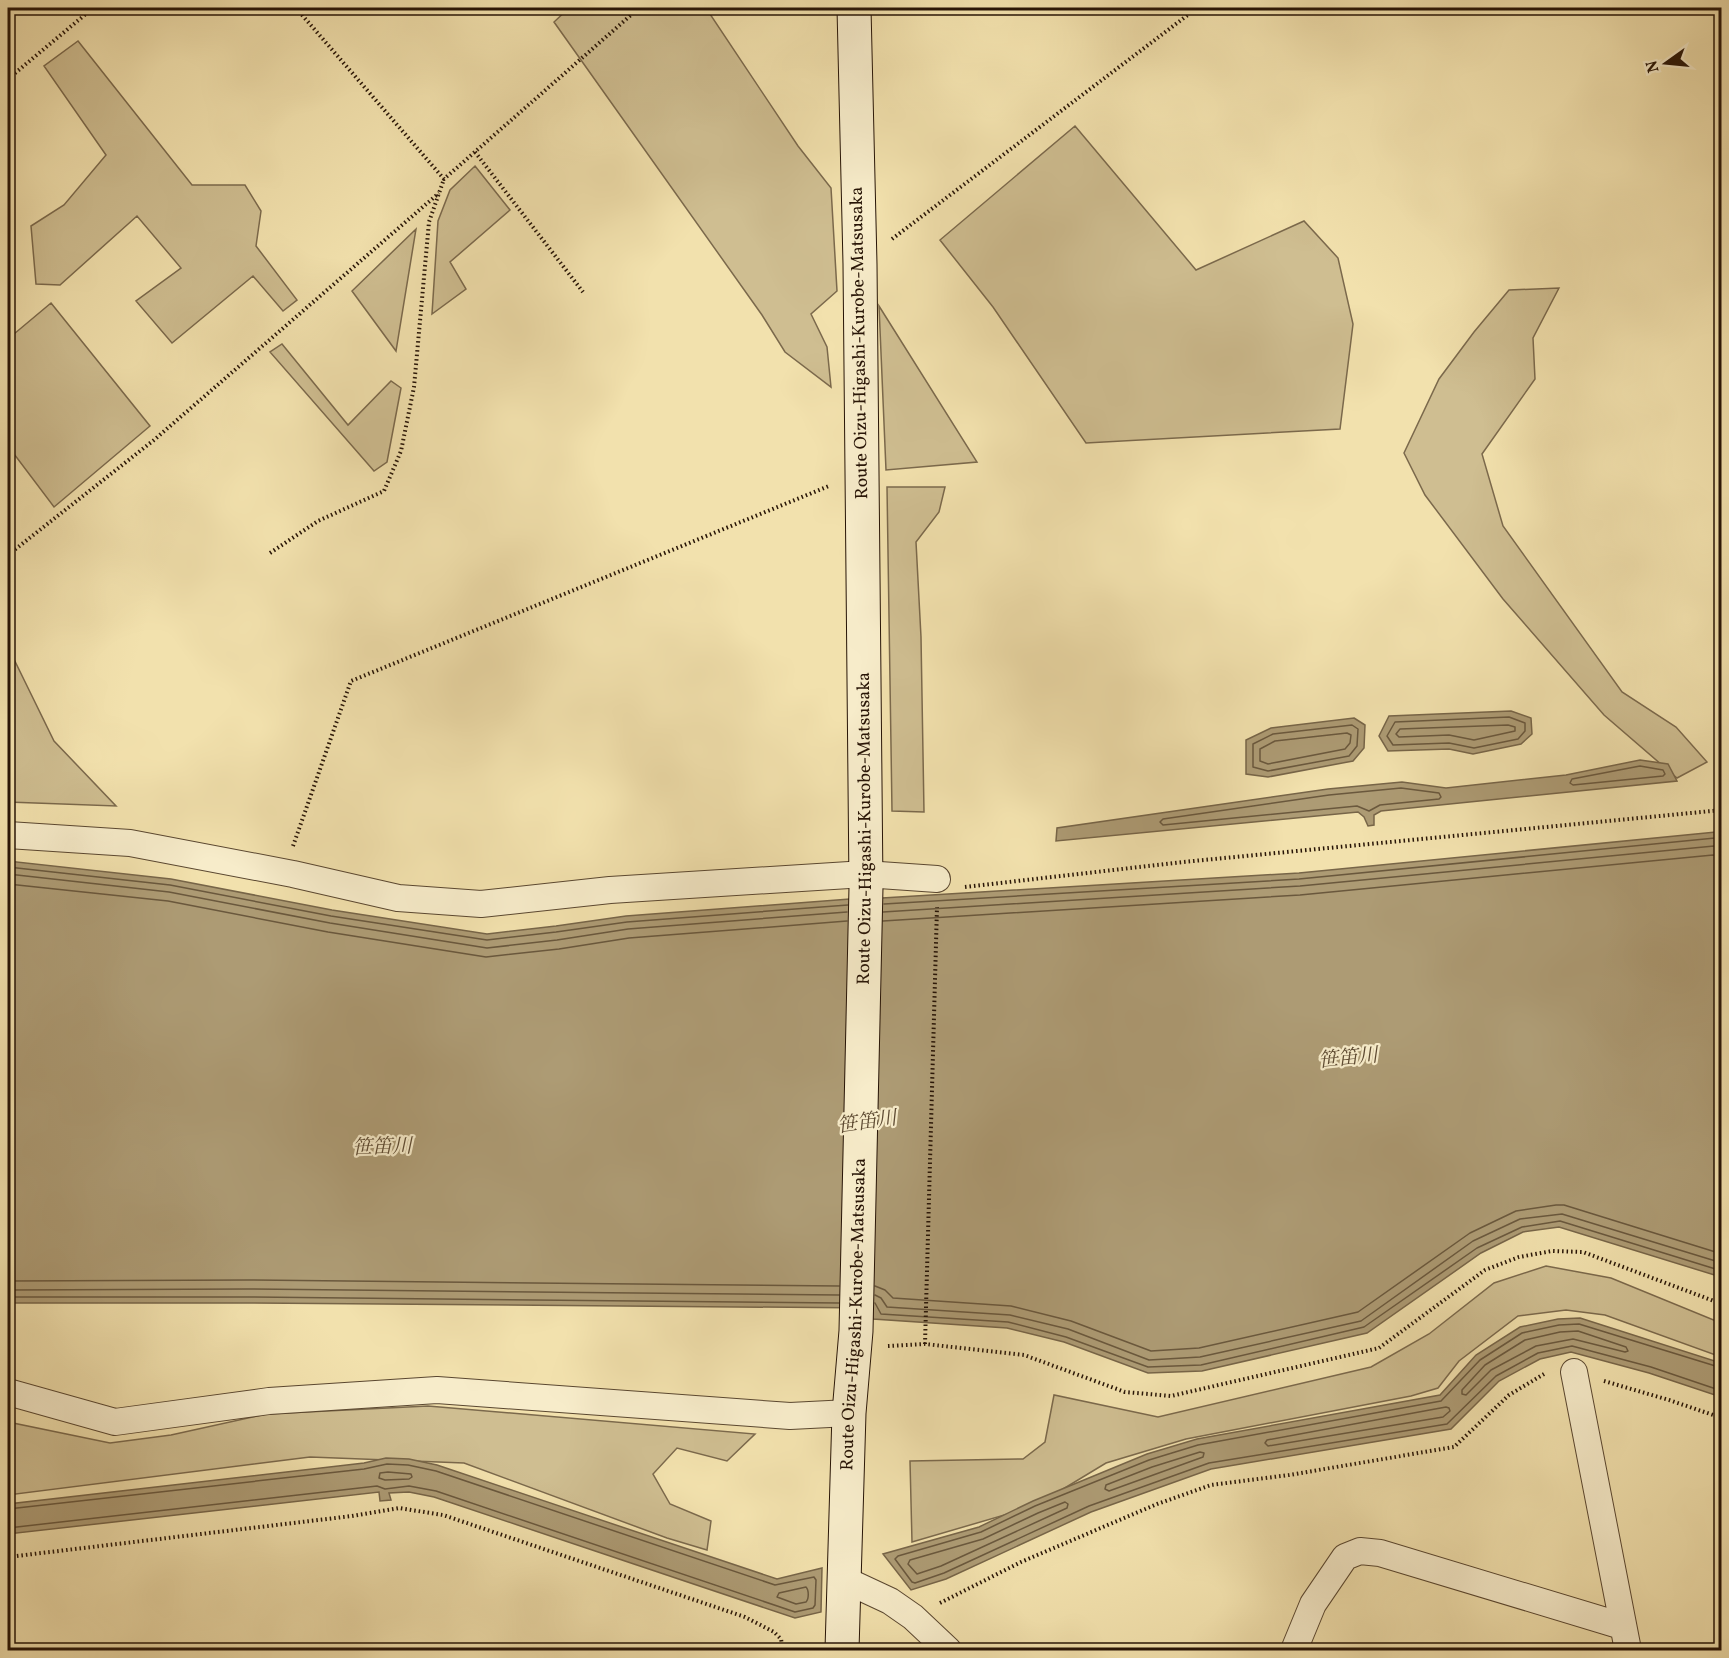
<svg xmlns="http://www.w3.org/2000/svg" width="1729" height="1658" font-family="Vollkorn,'Noto Serif JP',serif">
  <rect width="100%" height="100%" fill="#f2e1ad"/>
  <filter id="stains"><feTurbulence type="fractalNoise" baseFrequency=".00333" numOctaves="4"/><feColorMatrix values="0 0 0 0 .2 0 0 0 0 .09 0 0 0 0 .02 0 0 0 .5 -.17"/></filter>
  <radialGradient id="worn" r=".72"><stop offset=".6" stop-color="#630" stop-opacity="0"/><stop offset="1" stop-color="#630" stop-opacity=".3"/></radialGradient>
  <path fill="#cfbe91" stroke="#7b694c" stroke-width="1.5" d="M 569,8 L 706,8 L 798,146 L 831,188 L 837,291 L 811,314 L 827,347 L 831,387 L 785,352 L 762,315 L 554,22 Z
    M 78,41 L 192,185 L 245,185 L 261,211 L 256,246 L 297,300 L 283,311 L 253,276 L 172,343 L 136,301 L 181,268 L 137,216 L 60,285 L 36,284 L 31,226 L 64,205 L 106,155 L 44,66 Z
    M 1075,126 L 1196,270 L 1304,221 L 1338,258 L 1353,324 L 1340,429 L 1086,443 L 993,307 L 940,240 Z
    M 475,166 L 510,210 L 450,262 L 466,289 L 432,314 L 438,221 L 450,190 Z
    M 416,229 L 396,351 L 352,291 Z
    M 1559,288 L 1533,338 L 1535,379 L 1482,454 L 1503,526 L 1622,692 L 1676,727 L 1707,762 L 1677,778 L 1604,715 L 1503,599 L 1425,495 L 1404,453 L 1439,379 L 1474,332 L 1509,290 Z
    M 51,303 L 150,426 L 54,507 L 8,446 L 8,339 Z
    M 879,306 L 977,462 L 886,470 Z
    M 282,344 L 348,425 L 391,381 L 401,388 L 387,462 L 374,471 L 270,352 Z
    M 887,487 L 945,487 L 939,512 L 916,542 L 921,637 L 924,812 L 892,811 Z
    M 8,647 L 54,741 L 116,806 L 8,802 Z
    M 1546,1266 L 1611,1278 L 1721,1323 L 1721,1357 L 1605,1315 L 1566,1310 L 1518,1316 L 1459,1361 L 1438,1388 L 1411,1396 L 1186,1439 L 1106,1463 L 1035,1506 L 912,1542 L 910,1461 L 1023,1459 L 1045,1442 L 1054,1395 L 1158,1417 L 1371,1367 L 1429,1334 L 1494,1283 Z
    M 428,1406 L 755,1434 L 727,1461 L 677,1448 L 653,1474 L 670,1504 L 711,1521 L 707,1550 L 667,1538 L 464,1463 L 310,1457 L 8,1495 L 8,1422 L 110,1443 L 171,1435 L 266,1414 Z"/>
  <path fill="#ad9b74" stroke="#776548" stroke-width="1.5" d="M 1511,711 L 1531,718 L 1532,734 L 1521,744 L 1473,754 L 1449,749 L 1388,751 L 1379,736 L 1389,716 Z
    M 1354,718 L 1365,725 L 1364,748 L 1353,761 L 1268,777 L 1246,774 L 1246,740 L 1271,728 Z
    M 1640,760 L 1668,764 L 1677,781 L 1381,811 L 1374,815 L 1374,825 L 1368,826 L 1364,817 L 1358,812 L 1056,841 L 1057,828 L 1328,789 L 1402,782 L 1446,788 L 1566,775 Z
    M 1716,832 L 1721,834 L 1721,1277 L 1559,1227 L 1523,1232 L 1481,1253 L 1367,1333 L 1202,1371 L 1148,1373 L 1064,1342 L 1007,1328 L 873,1319 L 872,1308 L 248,1303 L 8,1303 L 8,861 L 171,879 L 332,910 L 487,934 L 556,926 L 626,916 L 850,899 L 882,898 L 1299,873 Z
    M 1580,1318 L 1721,1363 L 1721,1397 L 1649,1373 L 1571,1352 L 1540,1359 L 1499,1381 L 1451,1429 L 1211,1469 L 1091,1512 L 946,1579 L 911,1590 L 883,1554 L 979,1527 L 1033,1501 L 1147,1454 L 1197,1439 L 1440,1395 L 1476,1355 L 1520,1327 L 1558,1319 Z
    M 386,1458 L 409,1459 L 437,1465 L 777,1579 L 822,1568 L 821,1612 L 795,1618 L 434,1497 L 409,1492 L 389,1493 L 391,1500 L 380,1501 L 379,1492 L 8,1534 L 8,1504 L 364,1463 Z"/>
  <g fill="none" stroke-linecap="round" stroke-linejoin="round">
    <path stroke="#6a583d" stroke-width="1.5" d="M 1509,717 L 1525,723 L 1525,731 L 1518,739 L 1474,748 L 1449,743 L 1393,745 L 1387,736 L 1395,722 Z
      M 1352,725 L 1358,729 L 1357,746 L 1349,756 L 1268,771 L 1253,767 L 1253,744 L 1273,734 Z
      M 1508,725 L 1515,727 L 1515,731 L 1474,740 L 1449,735 L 1399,737 L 1396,734 L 1400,729 Z
      M 1347,733 L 1351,735 L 1350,743 L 1345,749 L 1268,764 L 1260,761 L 1260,749 L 1275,741 Z
      M 1640,766 L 1663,770 L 1665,774 L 1663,776 L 1573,785 L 1570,783 L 1572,779 Z
      M 1401,788 L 1439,793 L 1441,797 L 1439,799 L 1380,805 L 1369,811 L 1357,806 L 1163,825 L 1160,822 L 1163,819 L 1329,795 Z
      M 8,867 L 170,885 L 331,916 L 487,940 L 556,932 L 627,922 L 848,905
      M 8,874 L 169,892 L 330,923 L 487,948 L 557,940 L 628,929 L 847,912
      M 8,884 L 168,901 L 328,932 L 486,957 L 559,949 L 629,938 L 847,921
      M 884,904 L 1299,879 L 1715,838 L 1722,839
      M 883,912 L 1300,886 L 1714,846 L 1722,847
      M 883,921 L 1300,895 L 1713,855 L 1722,856
      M 8,1281 L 248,1280 L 839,1286
      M 875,1286 L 885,1290 L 893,1298 L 1011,1306 L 1071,1321 L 1151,1351 L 1199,1348 L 1358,1312 L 1470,1233 L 1516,1211 L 1556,1205 L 1564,1205 L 1722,1254
      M 8,1290 L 248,1289 L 839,1295
      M 875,1295 L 881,1298 L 887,1307 L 1010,1315 L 1068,1329 L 1149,1360 L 1200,1357 L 1361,1321 L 1473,1241 L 1520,1219 L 1562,1214 L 1722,1263
      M 8,1297 L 248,1297 L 839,1303
      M 875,1303 L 881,1314 L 1008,1322 L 1066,1337 L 1148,1367 L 1201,1365 L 1364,1327 L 1477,1248 L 1522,1227 L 1560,1221 L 1722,1271
      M 1578,1331 L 1626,1347 L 1628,1351 L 1625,1352 L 1573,1339 L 1536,1346 L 1491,1370 L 1466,1395 L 1462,1394 L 1462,1390 L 1485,1365 L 1525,1340 L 1560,1332 Z
      M 1722,1368 L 1579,1324 L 1559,1325 L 1522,1333 L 1480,1360 L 1441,1401 L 1198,1445 L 1149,1460 L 1035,1506 L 981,1532 L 898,1556 L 895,1559 L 912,1582 L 915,1583 L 944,1573 L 1089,1506 L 1209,1463 L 1447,1424 L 1496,1376 L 1538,1353 L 1572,1346 L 1651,1367 L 1722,1391
      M 1446,1407 L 1449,1408 L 1450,1411 L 1443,1417 L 1268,1446 L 1265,1443 L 1267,1440 Z
      M 1200,1452 L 1204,1453 L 1203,1457 L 1109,1491 L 1105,1489 L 1106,1485 L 1152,1467 Z
      M 388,1472 L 411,1474 L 412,1477 L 409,1479 L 385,1480 L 379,1478 L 380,1473 Z
      M 1065,1502 L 1068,1504 L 1067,1508 L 941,1566 L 917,1574 L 908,1564 L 910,1560 L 983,1539 L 1038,1513 Z
      M 8,1509 L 364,1469 L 387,1464 L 408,1465 L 436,1471 L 775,1585 L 814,1577 L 816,1580 L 815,1605 L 813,1608 L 795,1612 L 436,1491 L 409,1486 L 385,1489 L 377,1486 L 8,1528
      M 806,1587 C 809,1590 809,1599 806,1602 L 796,1604 L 777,1597 L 779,1593 Z"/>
    <defs>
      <path id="street" d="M 8,835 L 130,843 L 293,874 L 398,898 L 481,904 L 610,890 L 865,874 L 937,879
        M 1574,1372 L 1628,1650
        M 8,1392 L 115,1422 L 269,1401 L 437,1390 L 790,1416 L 849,1413
        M 845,1580 L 890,1601 L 913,1617 L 948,1650
        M 1294,1650 L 1313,1604 L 1345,1557 L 1360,1551 L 1380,1553 L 1622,1626"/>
      <g id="secondary">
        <path id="s1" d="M 842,1650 L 849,1413 L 856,1331 L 866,887 L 860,264 L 854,8"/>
      </g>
    </defs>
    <use href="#street" stroke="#5a4730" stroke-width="28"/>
    <use href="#secondary" stroke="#271406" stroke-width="35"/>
    <path stroke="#271406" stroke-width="4" stroke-dasharray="1.5 3" stroke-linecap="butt" d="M 296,8 L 444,179 L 639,8
      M 8,79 L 93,8
      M 475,152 L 583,292
      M 892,239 L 1197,8
      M 270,553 L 318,521 L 384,491 L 401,451 L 414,387 L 429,222 L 444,179
      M 8,555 L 154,440 L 439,193
      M 293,846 L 351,681 L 829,486
      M 965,887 L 1183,862 L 1722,810
      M 925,1344 L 937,907
      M 888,1346 L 925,1344 L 1024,1355 L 1125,1392 L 1171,1396 L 1379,1348 L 1485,1270 L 1519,1257 L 1552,1251 L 1583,1252 L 1722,1304
      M 1604,1381 L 1669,1400 L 1722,1418
      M 8,1557 L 352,1516 L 399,1508 L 443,1515 L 745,1617 L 774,1632 L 781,1639 L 783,1650
      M 940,1603 L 1021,1562 L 1157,1504 L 1211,1485 L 1289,1475 L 1454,1447 L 1509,1395 L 1544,1374"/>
    <use href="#street" stroke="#f7ecca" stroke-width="26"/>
    <use href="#secondary" stroke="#f7ecca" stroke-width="33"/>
  </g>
  <g text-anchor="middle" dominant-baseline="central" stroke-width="4.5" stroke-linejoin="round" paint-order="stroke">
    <g font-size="18" fill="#271406" stroke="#f7ecca">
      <text transform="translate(860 343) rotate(-91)">Route Oizu-Higashi-Kurobe-Matsusaka</text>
      <text stroke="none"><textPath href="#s1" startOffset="822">Route Oizu-Higashi-Kurobe-Matsusaka</textPath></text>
      <text stroke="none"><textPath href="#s1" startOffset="336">Route Oizu-Higashi-Kurobe-Matsusaka</textPath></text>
    </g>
    <g font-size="20" font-style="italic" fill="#5d4a32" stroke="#f7ecca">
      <text transform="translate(1348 1059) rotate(-6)">笹笛川</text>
      <text transform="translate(867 1123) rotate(-8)">笹笛川</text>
      <text transform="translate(382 1148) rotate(-2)">笹笛川</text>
    </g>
  </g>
  <rect width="1729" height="1658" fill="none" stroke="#f2e1ad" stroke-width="30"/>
  <rect x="9" y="9" width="1711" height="1640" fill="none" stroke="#271406" stroke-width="3"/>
  <rect x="15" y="15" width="1699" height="1628" fill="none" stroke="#271406" stroke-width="1.5"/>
  <g transform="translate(1666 63) rotate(255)" stroke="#f7ecca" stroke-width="4.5" paint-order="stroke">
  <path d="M0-4.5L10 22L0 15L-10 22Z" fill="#271406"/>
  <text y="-9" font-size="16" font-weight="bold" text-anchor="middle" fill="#271406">N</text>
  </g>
  <rect width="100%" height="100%" filter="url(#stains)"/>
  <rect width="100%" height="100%" fill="url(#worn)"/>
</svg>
